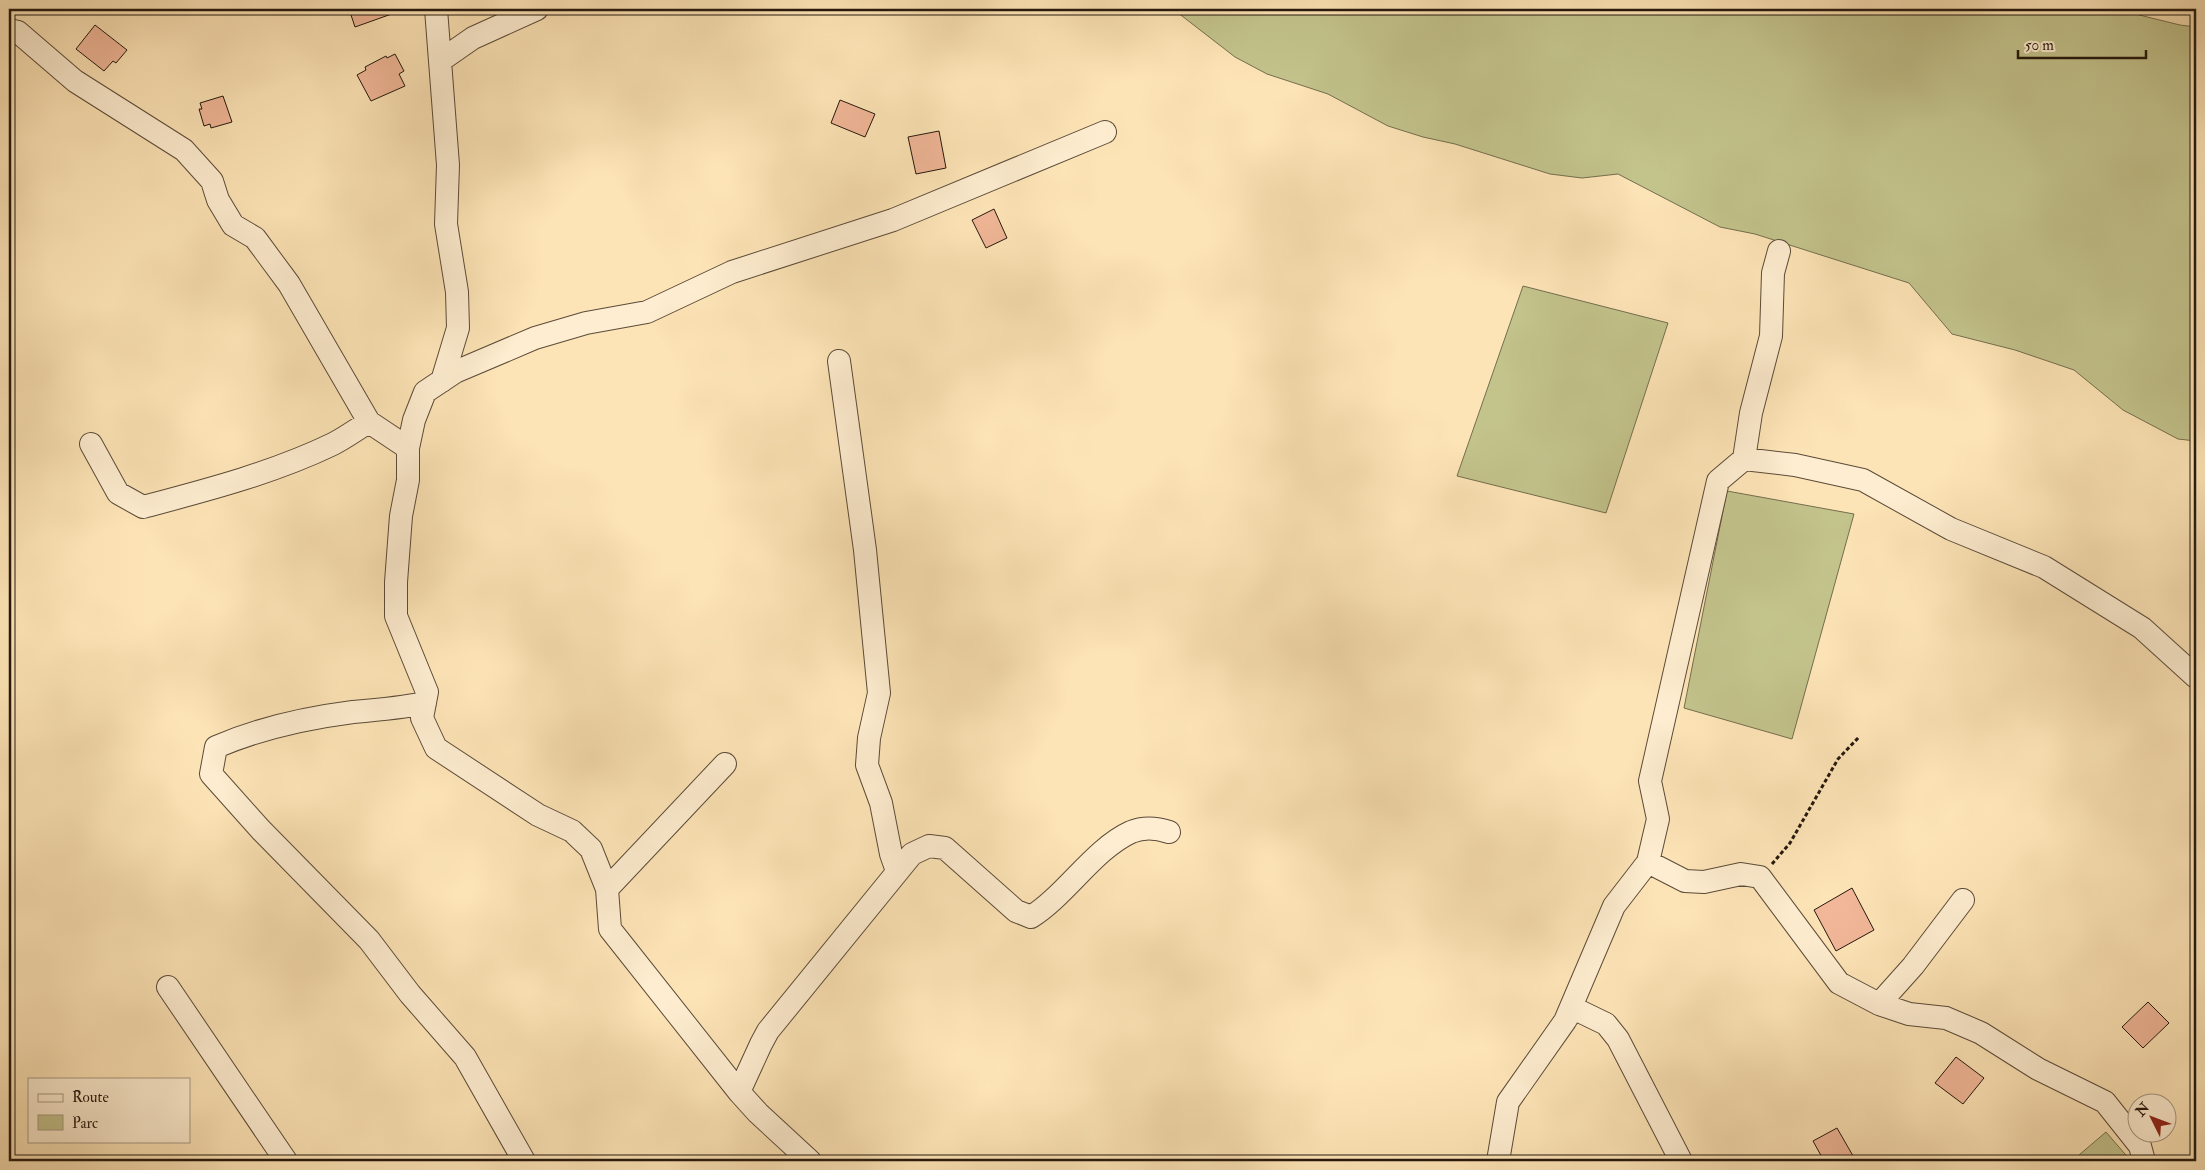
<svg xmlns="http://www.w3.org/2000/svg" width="2205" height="1170" font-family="'IM FELL Double Pica',serif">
  <rect width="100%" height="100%" fill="#fde4b6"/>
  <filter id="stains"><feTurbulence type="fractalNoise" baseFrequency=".004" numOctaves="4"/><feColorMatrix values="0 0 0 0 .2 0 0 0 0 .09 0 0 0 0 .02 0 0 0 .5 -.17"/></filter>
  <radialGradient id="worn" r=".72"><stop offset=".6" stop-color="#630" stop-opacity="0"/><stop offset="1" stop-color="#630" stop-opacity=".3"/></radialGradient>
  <path fill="#c3c38c" stroke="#746e4d" d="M 1173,9 L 2115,9 L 2180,25 L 2196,27 L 2196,441 L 2178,439 L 2123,410 L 2074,370 L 2015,350 L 1952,334 L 1909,283 L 1755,234 L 1720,227 L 1618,174 L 1582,178 L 1550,174 L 1455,144 L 1423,137 L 1388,126 L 1328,94 L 1267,74 L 1235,57 Z
    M 1523,286 L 1668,323 L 1606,513 L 1457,476 Z
    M 1727,491 L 1854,514 L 1792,739 L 1684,708 Z
    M 2106,1132 L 2131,1161 L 2072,1161 Z"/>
  <path fill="#f1b798" stroke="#25180e" d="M 349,9 L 400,9 L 400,11 L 355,27 Z
    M 95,25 L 127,50 L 116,63 L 113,61 L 104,71 L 76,49 Z
    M 395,54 L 404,71 L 399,74 L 405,86 L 371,101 L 357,75 L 366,70 L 365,67 L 386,56 L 387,58 Z
    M 223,96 L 232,122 L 211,128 L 210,124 L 204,126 L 199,109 L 202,109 L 200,103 Z
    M 840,100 L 875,114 L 865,137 L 831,123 Z
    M 939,131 L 946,168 L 916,174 L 908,137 Z
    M 994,209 L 1007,238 L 986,248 L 972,220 Z
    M 1852,888 L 1874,930 L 1836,951 L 1814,910 Z
    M 2148,1002 L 2169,1023 L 2143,1048 L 2122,1027 Z
    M 1956,1057 L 1984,1078 L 1963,1104 L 1935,1083 Z
    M 1837,1128 L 1856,1161 L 1824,1161 L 1813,1141 Z"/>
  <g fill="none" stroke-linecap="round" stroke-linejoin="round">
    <defs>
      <path id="minor" d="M 436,9 L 448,165 L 446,224 L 457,292 L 458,328 L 442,381
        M 9,30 L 18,32 L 75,81 L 184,150 L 212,181 L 218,200 L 233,225 L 255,238 L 289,284 L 369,422 L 408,448
        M 440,61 L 473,38 L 537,9
        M 839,361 L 865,550 L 879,693 L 869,738 L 867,765 L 881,803 L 891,854 L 897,871
        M 91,444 L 118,493 L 143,507 C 207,490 273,473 333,444 C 345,438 357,429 369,422
        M 1744,459 L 1751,413 L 1771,336 L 1773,273 L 1779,251
        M 425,703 C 401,708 377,710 353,712 C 306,718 260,728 216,747 L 211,774 L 261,830 L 369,940 L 410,994 L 465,1057 L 524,1161
        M 725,764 L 607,889 L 610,929 L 739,1092 L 758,1113 L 810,1161
        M 1648,862 L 1685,881 L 1704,882 L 1741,874 L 1760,877 L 1839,983 L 1879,1004 L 1909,1014 L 1946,1018 L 1981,1033 L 2038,1069 L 2105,1102 L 2140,1146 L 2144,1161
        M 607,889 L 591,849 L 572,831 L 538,815 L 436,748 L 422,718 L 427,692 L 396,616 L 396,582 L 401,516 L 408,480 L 408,448 L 414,420 L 425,392 L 455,372 L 535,338 L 586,323 L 647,312 L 732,272 L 893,220 L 1105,132
        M 168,987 L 286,1161
        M 1879,1004 L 1913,966 L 1963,900
        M 1565,1021 L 1573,1008 L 1606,1024 L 1618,1039 L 1681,1161
        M 739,1092 L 761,1044 L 768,1031 L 912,854 L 929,846 L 945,848 L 1016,911 L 1031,917 C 1066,895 1094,849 1131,832 C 1143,827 1157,828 1169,832
        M 1498,1161 L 1508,1102 L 1565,1021 L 1614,906 L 1648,862 L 1658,819 L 1650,781 L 1718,481 L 1744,459 L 1795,465 L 1863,480 L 1951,529 L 2044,567 L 2142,628 L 2196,677"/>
    </defs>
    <use href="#minor" stroke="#5b4b38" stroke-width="24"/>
    <path stroke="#25180e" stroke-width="3" stroke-dasharray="4 2.5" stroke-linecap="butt" d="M 1772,864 L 1790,843 L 1838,759 L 1859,737"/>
    <use href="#minor" stroke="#feedd0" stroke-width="22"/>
  </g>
  <rect width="2205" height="1170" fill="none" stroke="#fde4b6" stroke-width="30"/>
  <rect x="10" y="10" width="2185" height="1150" fill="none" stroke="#25180e" stroke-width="2.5"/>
  <rect x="15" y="15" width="2175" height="1140" fill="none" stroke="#25180e"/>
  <rect x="28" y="1078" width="162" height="65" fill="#feedd0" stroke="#a79882"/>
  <rect x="38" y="1094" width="25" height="8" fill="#feedd0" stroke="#a79882"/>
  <text x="72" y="1102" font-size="15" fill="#25180e">Route</text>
  <rect x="38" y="1115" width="25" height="15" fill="#c3c38c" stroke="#a79882"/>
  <text x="72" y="1128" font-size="15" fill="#25180e">Parc</text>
  <g transform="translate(2152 1118) rotate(312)"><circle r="24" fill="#feedd0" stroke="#a79882"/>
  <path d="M0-4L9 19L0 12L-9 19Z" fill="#8f2418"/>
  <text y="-8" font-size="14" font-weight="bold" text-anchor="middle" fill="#25180e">N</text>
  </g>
  <path d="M2018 50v8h128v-8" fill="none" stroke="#25180e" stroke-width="2.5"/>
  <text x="2025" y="50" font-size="15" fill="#25180e" stroke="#feedd0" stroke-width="4" paint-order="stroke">50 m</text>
  <rect width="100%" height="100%" filter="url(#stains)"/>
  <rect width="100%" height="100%" fill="url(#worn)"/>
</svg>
